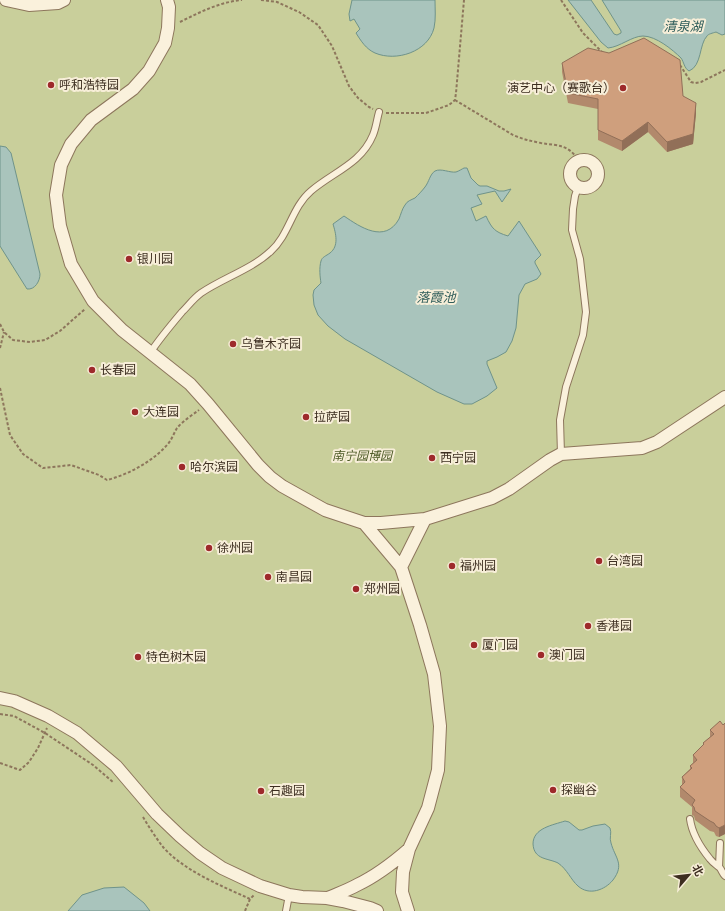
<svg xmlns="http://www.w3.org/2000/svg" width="725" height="911" font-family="'Crimson Pro','Noto Sans SC',serif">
  <rect width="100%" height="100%" fill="#f0e4c8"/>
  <path fill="#c9cf9b" d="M 0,0 L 725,0 L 725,911 L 0,911 Z"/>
  <path fill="#a9c4bc" stroke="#6f938a" d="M 352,0 L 435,0 C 435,9 436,19 434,28 C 428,52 396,62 375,53 C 366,49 361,41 356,33 L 360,29 L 354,19 L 350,21 L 349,14 Z
    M 568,0 L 591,0 L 614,34 L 617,35 L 621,33 L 621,31 L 602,0 L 725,0 L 725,34 L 722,35 L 716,32 C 713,33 708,34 707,36 C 699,44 702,66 689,71 C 684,68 684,62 681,58 C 673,50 656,36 643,36 C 632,36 620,47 608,48 L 601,42 Z
    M 0,146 L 6,147 L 11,153 L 40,274 C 40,281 35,290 27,289 L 0,246 Z
    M 464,168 L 467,168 L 471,178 L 478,185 L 480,186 L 487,186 L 499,191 L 504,191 L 511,189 L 502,202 L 495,191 L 477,195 L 482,204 L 471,208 L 476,221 L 486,216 C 492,229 495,232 508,236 L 519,221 L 541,255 L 535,261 L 535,263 L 541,274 L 537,279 L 525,284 L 519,295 L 516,328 L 512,341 L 506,352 L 497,357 L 487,361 L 487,364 L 497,388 L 487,396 L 472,404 L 464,404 L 437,392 L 345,339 L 328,326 L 318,315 L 314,305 L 313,295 L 314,290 L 321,283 C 320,277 319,268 321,261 C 322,257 326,256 330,253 C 339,246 336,234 333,224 L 344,216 C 360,227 385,244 399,219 C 401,214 402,209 405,205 C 407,201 411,200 415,198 C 418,195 422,191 425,187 C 429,182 430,174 435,171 C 441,168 450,173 456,172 C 459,171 462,169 464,168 Z
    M 565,821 L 569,822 L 579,830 L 582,830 L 593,826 L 605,824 L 610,828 C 612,833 609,838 611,843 C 615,858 625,864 613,880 C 605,890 589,896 578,886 C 571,880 567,869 558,863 C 548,858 534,860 533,844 C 533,828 553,825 565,821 Z
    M 124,887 L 144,903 L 150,911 L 68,911 L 82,895 L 104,888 Z"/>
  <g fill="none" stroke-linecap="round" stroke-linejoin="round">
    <defs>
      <path id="service" d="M 150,353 C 160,338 171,325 182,312 C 188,306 194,298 201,293 C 223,278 252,269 271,251 C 289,235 292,207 311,191 C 333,172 361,164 373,135 C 376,128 377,119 379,112
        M 561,454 L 560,420 L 566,387 L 583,335 L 586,312 L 580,259 L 572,230 L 573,209 L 575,196 L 578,187
        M 690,819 C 692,834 701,848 710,859 C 713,863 717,865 720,868 C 722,871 723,874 725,876
        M 719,867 L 720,843
        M 286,911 L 289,895"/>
      <path id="minor" d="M 6,0 L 29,5 L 58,3 L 64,0
        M 167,0 L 169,7 L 168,28 L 165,43 L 149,71 L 133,89 L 91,120 L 71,144 L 61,165 L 56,195 L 60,226 L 71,264 L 93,301 L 122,330 L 190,384 L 208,404 L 258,465 L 270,477 L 282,486 L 325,510 L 364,523 L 401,567 L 425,519 L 492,498 L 509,489 L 550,460 L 561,454 L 642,448 L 657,442 L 725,397
        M570 174a14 14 0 1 1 28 0a14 14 0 1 1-28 0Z
        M 364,523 L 381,523 L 425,519
        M 401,567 L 420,625 L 434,674 L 440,726 L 438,770 L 428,808 L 409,849 L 403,872 L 402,892 L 408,911
        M 0,698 L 14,701 L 48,716 L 77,733 L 116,766 L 157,814 L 180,836 L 200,853 L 222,868 L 260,886 L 289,895 L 302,897 L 327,898 L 343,901 L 370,908 L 377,911
        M 328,898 C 337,894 348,890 357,885 C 376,876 393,863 409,849"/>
    </defs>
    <use href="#service" stroke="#8d765c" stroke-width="8"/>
    <use href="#minor" stroke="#8d765c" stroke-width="14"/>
    <path stroke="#8d765c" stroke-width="2" stroke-dasharray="3 2" stroke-linecap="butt" d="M 261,0 L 277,2 L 299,12 L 318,25 L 332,46 L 349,86 L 358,98 L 369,107 L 373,109
      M 561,0 L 583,33 L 602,52
      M 180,22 C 200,12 220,2 242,0
      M 680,65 L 691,82 L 695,83 L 701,82 L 725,70
      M 455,100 L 513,135 C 522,139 531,141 541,143 C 559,146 568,144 579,161
      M 386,113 L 426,113 L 449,105 L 455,100 L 456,93 L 464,0
      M 0,324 L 4,332 L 13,340 L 30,342 L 45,340 L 60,331 L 85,309
      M 0,348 L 4,332
      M 0,388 L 10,435 L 23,454 L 43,468 L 71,465 L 99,475 L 107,480 C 130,474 153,461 168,444 C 172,439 174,433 177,428 C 183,421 192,415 199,410
      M 0,714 L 14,716 L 45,733 L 93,765 L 114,783
      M 0,763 L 20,770 L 29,762 L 38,748 L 47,728
      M 143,817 C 149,827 156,838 163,847 C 184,871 222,886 250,899
      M 245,911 L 250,899 L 254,895"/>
    <use href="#service" stroke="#faf1dc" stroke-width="6"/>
    <use href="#minor" stroke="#faf1dc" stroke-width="12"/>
  </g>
  <path fill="#b2896c" d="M 562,63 L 683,96 L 696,113 L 693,144 L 667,152 L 648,132 L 622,151 L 598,140 L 598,109 L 568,103 L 562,72 Z
    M 725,723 L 725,834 L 719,837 L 716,836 L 714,832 L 710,831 L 695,820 L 694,816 L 692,815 L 692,807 L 680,797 L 680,787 L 682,786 L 682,777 L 690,769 L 690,766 L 693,763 L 693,755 L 703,745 L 703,743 L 710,737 L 710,730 L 723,725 Z"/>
  <path fill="#916f58" d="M 696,103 L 696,113 L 693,144 L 667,152 L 667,142 Z
    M 648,122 L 648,132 L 622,151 L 622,141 Z
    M 725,825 L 725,834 L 719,837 L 719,828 Z"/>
  <path fill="#cf9f7d" stroke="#916f58" d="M 644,38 L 680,60 L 683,96 L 696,103 L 693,134 L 667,142 L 648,122 L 622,141 L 598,130 L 598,99 L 568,93 L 562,63 L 588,48 L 609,53 Z
    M 720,721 L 723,725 L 725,723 L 725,825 L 719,828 L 716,826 L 714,823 L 710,821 L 695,811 L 694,807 L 692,805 L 695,800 L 680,787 L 685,782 L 682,777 L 692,768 L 690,766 L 697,760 L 693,755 L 704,744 L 703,743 L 714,734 L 710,730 Z"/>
  <g fill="#9e2a2b" stroke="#f7eed8" stroke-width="1.5">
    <circle cx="51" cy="85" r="4"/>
    <circle cx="623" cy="88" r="4"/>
    <circle cx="129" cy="259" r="4"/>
    <circle cx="233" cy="344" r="4"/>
    <circle cx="92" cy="370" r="4"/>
    <circle cx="135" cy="412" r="4"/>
    <circle cx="306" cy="417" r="4"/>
    <circle cx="432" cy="458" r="4"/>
    <circle cx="182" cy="467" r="4"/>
    <circle cx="209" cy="548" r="4"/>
    <circle cx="599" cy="561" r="4"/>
    <circle cx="452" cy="566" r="4"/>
    <circle cx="268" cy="577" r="4"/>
    <circle cx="356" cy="589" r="4"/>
    <circle cx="588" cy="626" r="4"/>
    <circle cx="474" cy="645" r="4"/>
    <circle cx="541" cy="655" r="4"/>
    <circle cx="138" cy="657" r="4"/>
    <circle cx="553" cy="790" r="4"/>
    <circle cx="261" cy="791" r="4"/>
  </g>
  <g text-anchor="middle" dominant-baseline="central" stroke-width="4" stroke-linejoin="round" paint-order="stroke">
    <g font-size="12" fill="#3d2e20" stroke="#f7eed8" text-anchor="start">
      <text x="59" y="85">呼和浩特园</text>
      <text x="615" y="88" text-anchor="end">演艺中心（赛歌台）</text>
      <text x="137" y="259">银川园</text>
      <text x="241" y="344">乌鲁木齐园</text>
      <text x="100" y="370">长春园</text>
      <text x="143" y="412">大连园</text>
      <text x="314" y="417">拉萨园</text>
      <text x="440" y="458">西宁园</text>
      <text x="190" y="467">哈尔滨园</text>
      <text x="217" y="548">徐州园</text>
      <text x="607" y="561">台湾园</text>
      <text x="460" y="566">福州园</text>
      <text x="276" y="577">南昌园</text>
      <text x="364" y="589">郑州园</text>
      <text x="596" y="626">香港园</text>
      <text x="482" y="645">厦门园</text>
      <text x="549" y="655">澳门园</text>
      <text x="146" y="657">特色树木园</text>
      <text x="561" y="790">探幽谷</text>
      <text x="269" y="791">石趣园</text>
    </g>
    <g font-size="12" font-style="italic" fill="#4d5a26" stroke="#f7eed8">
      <text x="362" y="456">南宁园博园</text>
    </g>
    <g font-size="13" font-style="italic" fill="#2f5d5a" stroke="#f7eed8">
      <text x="683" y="26">清泉湖</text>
      <text x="436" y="297">落霞池</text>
    </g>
  </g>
  <g transform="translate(689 875) rotate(62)" stroke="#f7eed8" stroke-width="3" paint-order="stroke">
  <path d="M0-3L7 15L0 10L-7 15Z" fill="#3d2e20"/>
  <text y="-6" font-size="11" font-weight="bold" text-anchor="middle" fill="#3d2e20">北</text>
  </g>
</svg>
